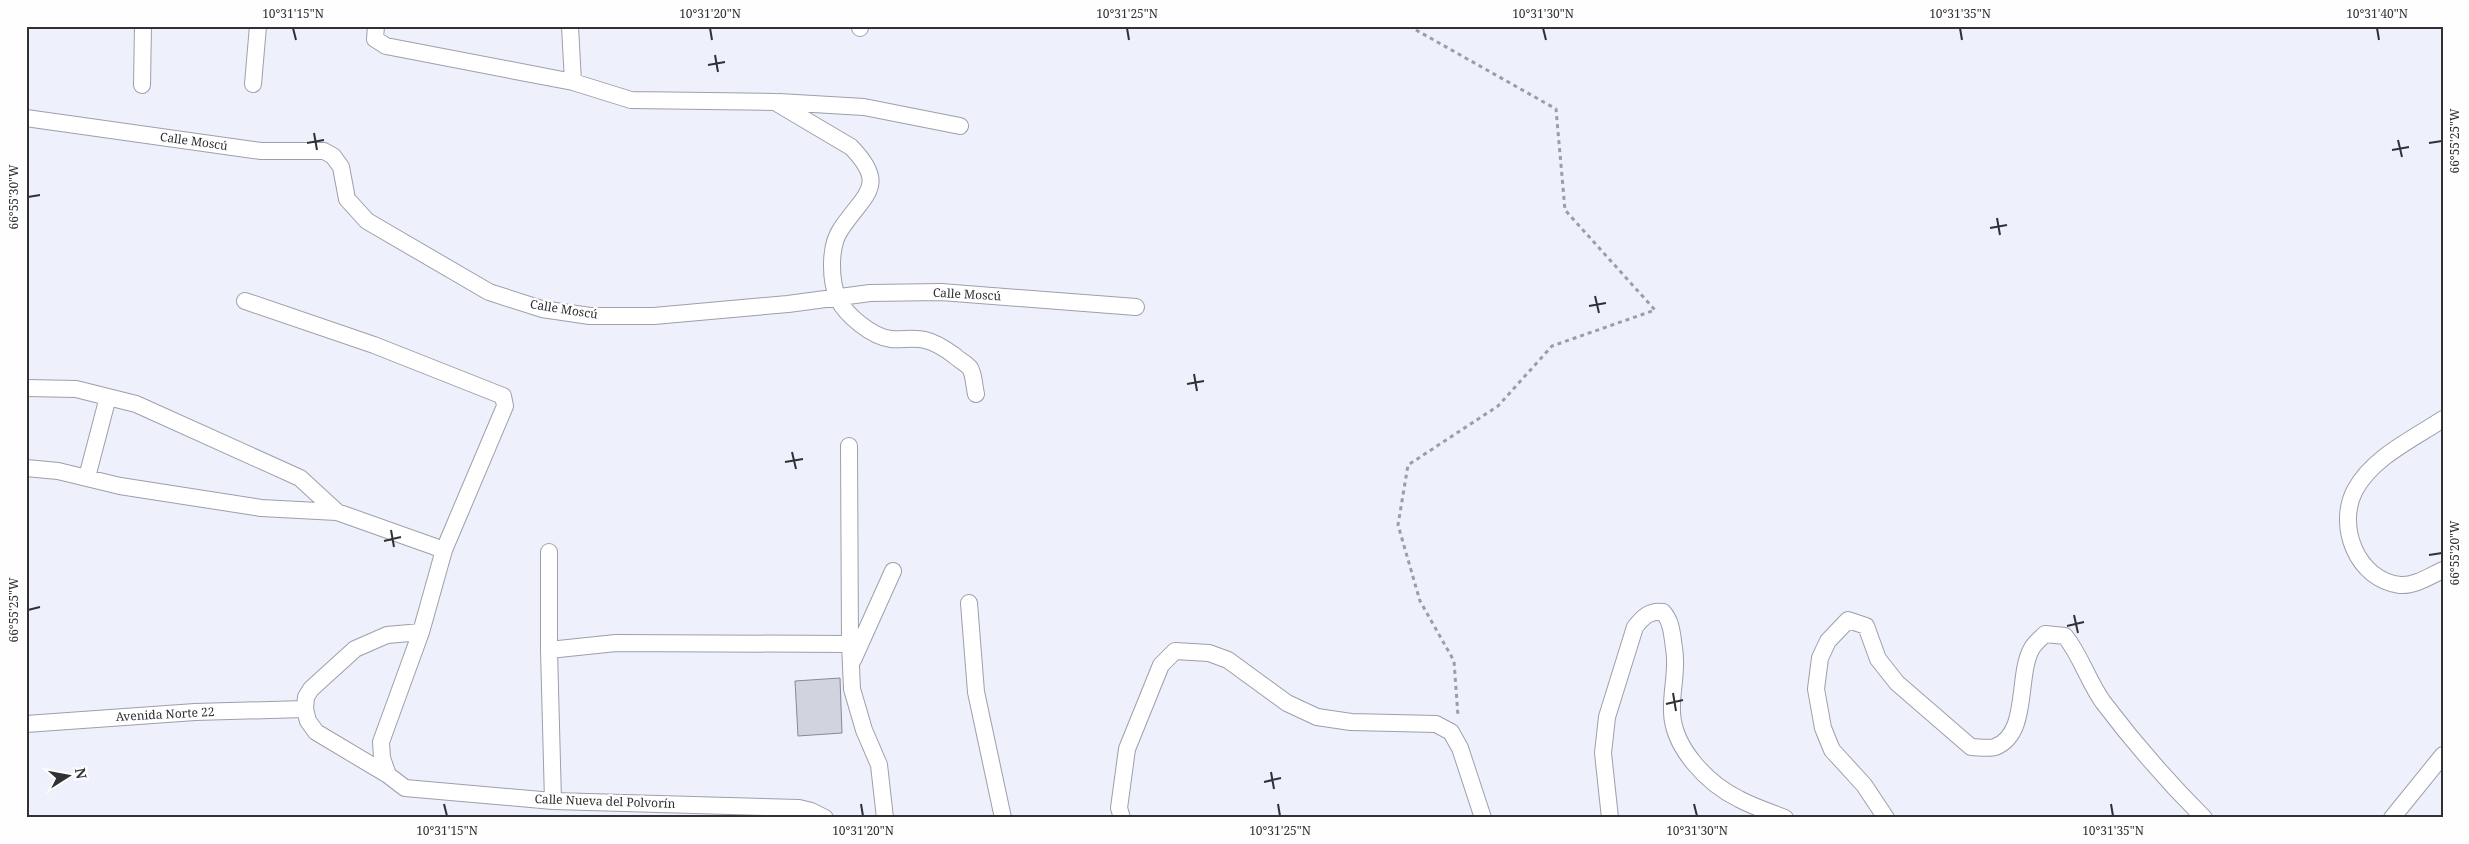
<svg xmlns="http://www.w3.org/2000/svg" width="2469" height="844" font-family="'Noto Serif',serif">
  <rect width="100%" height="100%" fill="#eef0fc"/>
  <path fill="#d1d3de" stroke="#878993" d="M 840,678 L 842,733 L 798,736 L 795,681 Z"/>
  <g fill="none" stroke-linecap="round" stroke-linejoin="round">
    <defs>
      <path id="minor" d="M 376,26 L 375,39 L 386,46 L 573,82 L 631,100 L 775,102 L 851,147 C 889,186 864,194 841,229 C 829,246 830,280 838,299 C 846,315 872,337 891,339 C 902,340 914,337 925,340 C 935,342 947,350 955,356 C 959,360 967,364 970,368 C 974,374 974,386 976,394
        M 570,26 L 573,82
        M 860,26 L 860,28
        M 253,84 L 258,26
        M 142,85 L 143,26
        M 779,102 L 864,107 L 960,126
        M 26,118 L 261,151 L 324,151 L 333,156 L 341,167 L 347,199 L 367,221 L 489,292 L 542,309 L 590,316 L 654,316 L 788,304 L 870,293 L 941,292 L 1136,307
        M 245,301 L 374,345 L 503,396 L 505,406 L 444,550 L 421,632 L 381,742 L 382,758 L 388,775 L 316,732 L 308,721 L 305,709 L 306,697 L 311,689 L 355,649 L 387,635 L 421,632
        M 26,388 L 76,389 L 136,404 L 300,478 L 337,512
        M 2443,419 C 2413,439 2373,457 2355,490 C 2336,526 2357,580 2400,585 C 2415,586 2430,576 2443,570
        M 849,446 L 850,644
        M 26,468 L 58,471 L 120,486 L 261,508 L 337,512 L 444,550
        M 87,477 L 108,397
        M 549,552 L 549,650 L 616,643 L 850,644 L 852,689 L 864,730 L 879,765 L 885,818
        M 969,603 L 976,692 L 1003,818
        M 549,650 L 553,801
        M 853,660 L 893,571
        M 26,724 L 195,712 L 305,709
        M 388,775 L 405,788 L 553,801 L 799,808 L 811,811 L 825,818
        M 1122,818 L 1119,808 L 1127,749 L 1161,665 L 1175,651 L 1209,653 L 1228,660 L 1287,703 L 1317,717 L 1351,722 L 1436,724 L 1451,732 L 1460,748 L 1483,818
        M 1610,818 L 1603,753 L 1607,717 L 1635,627 C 1643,617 1650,610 1663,612 C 1672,622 1672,635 1674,648 C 1678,670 1671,690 1672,712 C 1673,748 1708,784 1739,799 C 1754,807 1770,812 1785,818
        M 1886,818 L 1864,785 L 1832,750 L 1823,728 L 1816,689 L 1820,658 L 1828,641 L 1848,620 L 1866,626 L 1878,659 L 1897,683 L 1971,747 C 1978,747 1989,749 1995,747 C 2030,734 2016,675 2032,648 C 2035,643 2041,638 2045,634 L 2065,636 C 2081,656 2088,681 2103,702 C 2134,743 2168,782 2204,818
        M 2392,818 L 2443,755"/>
    </defs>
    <use href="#minor" stroke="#9d9faa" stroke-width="18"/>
    <path stroke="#9c9da6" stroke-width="3" stroke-dasharray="4 4" stroke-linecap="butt" d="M 1409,26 L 1556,109 L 1565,210 L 1655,310 L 1552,346 L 1498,406 L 1408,465 L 1398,525 L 1420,601 L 1454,661 L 1458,716"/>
    <use href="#minor" stroke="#fff" stroke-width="16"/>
  </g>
  <path fill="none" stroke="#303135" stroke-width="2" d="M 293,28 L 296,40M 710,28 L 712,40M 1127,28 L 1129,40M 1543,28 L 1546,40M 1960,28 L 1962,40M 2377,28 L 2379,40M 715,55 L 718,72M 708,65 L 725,62M 314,133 L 317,150M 2398,140 L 2402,157M 307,143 L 324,140M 2429,143 L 2442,141M 2392,150 L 2409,147M 28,197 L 40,195M 1997,218 L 2000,235M 1990,228 L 2007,225M 1595,296 L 1599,313M 1589,306 L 1606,303M 1194,374 L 1197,391M 1187,384 L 1204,381M 792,452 L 796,469M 785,462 L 803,459M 391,530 L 394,547M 384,541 L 401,537M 2429,555 L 2442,553M 28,610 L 40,607M 2074,615 L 2078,633M 2067,626 L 2084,622M 1673,693 L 1676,711M 1666,704 L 1683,700M 1271,772 L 1274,789M 1264,782 L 1281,778M 444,804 L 447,816M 861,804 L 863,816M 1278,804 L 1280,816M 1694,804 L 1697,816M 2111,804 L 2113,816"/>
  <g text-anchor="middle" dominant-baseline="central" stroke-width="4.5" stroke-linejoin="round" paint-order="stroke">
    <g font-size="12" fill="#303135" stroke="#fefefe">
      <text transform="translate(194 141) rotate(8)">Calle Moscú</text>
      <text transform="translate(967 294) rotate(3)">Calle Moscú</text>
      <text transform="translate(564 309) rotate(9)">Calle Moscú</text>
      <text transform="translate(165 714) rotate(-3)">Avenida Norte 22</text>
      <text transform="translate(605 801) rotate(2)">Calle Nueva del Polvorín</text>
    </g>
  </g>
  <rect width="2469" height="844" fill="none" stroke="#fefefe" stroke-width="55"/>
  <g transform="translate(68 776) rotate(79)" stroke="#fefefe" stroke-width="4" paint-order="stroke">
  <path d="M0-4L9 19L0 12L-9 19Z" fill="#303135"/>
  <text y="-8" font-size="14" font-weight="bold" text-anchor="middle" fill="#303135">N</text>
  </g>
  <rect x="28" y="28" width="2414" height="788" fill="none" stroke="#303135" stroke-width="2"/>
  <g font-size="12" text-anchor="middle" fill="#303135">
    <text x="293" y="18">10°31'15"N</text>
    <text x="710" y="18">10°31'20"N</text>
    <text x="1127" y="18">10°31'25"N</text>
    <text x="1543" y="18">10°31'30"N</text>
    <text x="1960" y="18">10°31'35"N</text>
    <text x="2377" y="18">10°31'40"N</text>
    <text transform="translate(2455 141) rotate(-90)" y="4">66°55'25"W</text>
    <text transform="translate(14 197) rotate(-90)" y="4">66°55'30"W</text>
    <text transform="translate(2455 553) rotate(-90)" y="4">66°55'20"W</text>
    <text transform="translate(14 610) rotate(-90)" y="4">66°55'25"W</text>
    <text x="447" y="835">10°31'15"N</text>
    <text x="863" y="835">10°31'20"N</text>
    <text x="1280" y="835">10°31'25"N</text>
    <text x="1697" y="835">10°31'30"N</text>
    <text x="2113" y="835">10°31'35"N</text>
  </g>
</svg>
